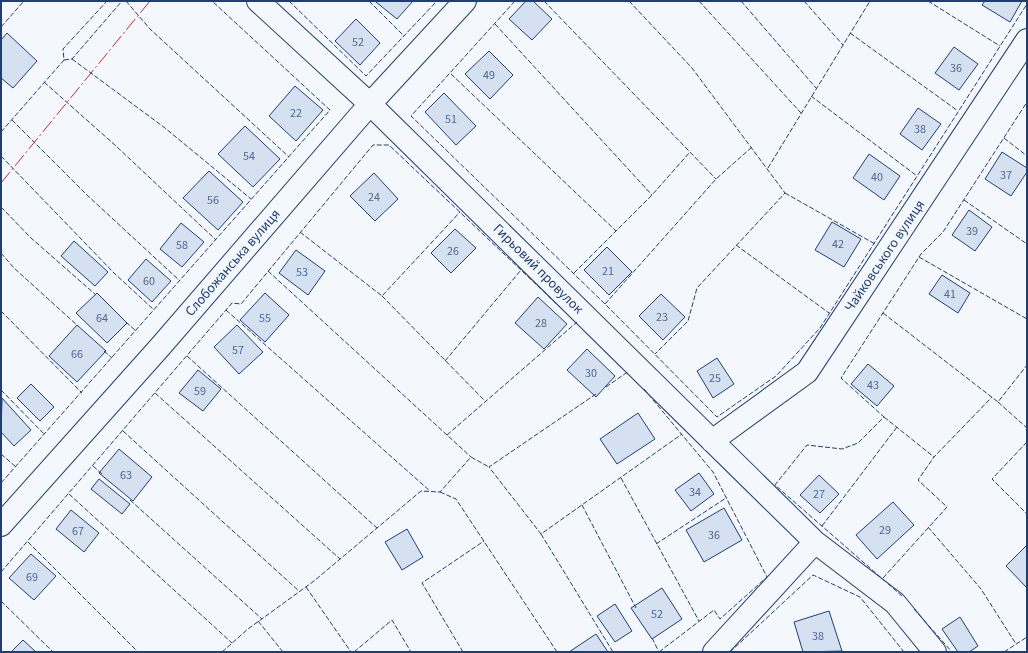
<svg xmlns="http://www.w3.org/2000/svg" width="1028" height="653" font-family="'Source Sans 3',sans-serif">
  <rect width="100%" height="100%" fill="#f4f7fb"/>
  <path fill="#d5e0f0" stroke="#1d3f73" d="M 377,1 L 413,1 L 397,19 L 376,2 Z
    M 526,1 L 533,1 L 552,19 L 532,40 L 509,19 Z
    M 985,1 L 1022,1 L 1010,22 L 982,5 Z
    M 356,19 L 380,43 L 360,65 L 335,41 Z
    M 7,33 L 37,61 L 13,88 L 1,78 L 1,40 Z
    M 954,47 L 978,64 L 959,90 L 935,73 Z
    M 489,51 L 513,75 L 490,99 L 465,74 Z
    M 295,86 L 323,110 L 296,141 L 269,116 Z
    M 444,93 L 476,126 L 456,145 L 425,112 Z
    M 918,108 L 941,124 L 922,150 L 900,134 Z
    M 245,126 L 280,159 L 253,187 L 218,154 Z
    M 1002,152 L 1027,168 L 1027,172 L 1011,196 L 985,179 Z
    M 869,154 L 900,176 L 884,200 L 853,178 Z
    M 209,171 L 243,202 L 218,230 L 183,198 Z
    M 374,173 L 398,199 L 375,221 L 350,196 Z
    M 969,210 L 992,227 L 975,251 L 952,235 Z
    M 832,222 L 861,239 L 844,267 L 815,250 Z
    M 181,223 L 204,242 L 182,267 L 160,249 Z
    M 455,229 L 476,248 L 451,273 L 431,253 Z
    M 74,241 L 108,272 L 95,286 L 61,256 Z
    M 607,247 L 632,272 L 609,295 L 584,270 Z
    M 296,250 L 325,271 L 308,295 L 279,273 Z
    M 146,259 L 171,281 L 152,302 L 128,280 Z
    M 942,275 L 970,293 L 958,313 L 929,294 Z
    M 97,293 L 127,323 L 107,343 L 76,313 Z
    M 265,293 L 289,315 L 265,342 L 240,320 Z
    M 661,294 L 685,317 L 663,340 L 639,316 Z
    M 538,297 L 567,324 L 544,349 L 515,323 Z
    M 77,325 L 106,351 L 77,382 L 49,356 Z
    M 237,325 L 263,352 L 239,374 L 214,347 Z
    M 587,349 L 615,376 L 596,397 L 567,370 Z
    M 717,358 L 734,384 L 713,398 L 697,371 Z
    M 868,364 L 894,386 L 877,406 L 851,384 Z
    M 198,370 L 221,389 L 203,411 L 179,393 Z
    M 31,384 L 54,407 L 40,421 L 17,398 Z
    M 2,398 L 31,430 L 14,446 L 1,432 Z
    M 638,413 L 655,439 L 617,464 L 600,439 Z
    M 119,449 L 152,477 L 133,501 L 99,473 Z
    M 699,473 L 714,494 L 691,511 L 675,490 Z
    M 819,475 L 839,494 L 820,513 L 800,495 Z
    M 99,479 L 130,504 L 122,514 L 91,489 Z
    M 893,502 L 914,525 L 877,559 L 856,535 Z
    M 724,508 L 742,540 L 704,562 L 686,530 Z
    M 71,510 L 99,533 L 84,552 L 56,529 Z
    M 407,529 L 423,557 L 402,570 L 385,542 Z
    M 1027,545 L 1027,588 L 1006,566 Z
    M 31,554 L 56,576 L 34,600 L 9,578 Z
    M 662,588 L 682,619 L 652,639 L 631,608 Z
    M 615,604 L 632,631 L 615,642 L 597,616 Z
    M 829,611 L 842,651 L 803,652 L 794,622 Z
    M 960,617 L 978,646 L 969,652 L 958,652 L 942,629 Z
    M 596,634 L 608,652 L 569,652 Z
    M 23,640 L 36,652 L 11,652 Z"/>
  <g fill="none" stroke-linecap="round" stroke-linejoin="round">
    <defs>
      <path id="minor" d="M 258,1 L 370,104 L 815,542 L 895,603 L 935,652
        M 712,441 L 807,372 L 1027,40
        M 1,525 L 160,347 L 370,104 L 465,1
        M 714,652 L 815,542"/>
    </defs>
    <use href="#minor" stroke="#1d3f73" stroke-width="24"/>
    <use href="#minor" stroke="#f4f7fb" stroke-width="22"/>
    <path stroke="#1d3f73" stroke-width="1" stroke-dasharray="5 2" stroke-linecap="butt" d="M 126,1 L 150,29 L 289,157
      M 289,1 L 366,76 L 437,1
      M 369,1 L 404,36
      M 515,1 L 411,116 L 605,304 L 717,417 L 776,376 L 820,328 L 1027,4
      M 544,1 L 716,179
      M 629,1 L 692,68 L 785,193 L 697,288 L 688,321 L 655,354
      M 699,1 L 801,113
      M 741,1 L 816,88
      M 804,1 L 843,45
      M 928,1 L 1000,46
      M 495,24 L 652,195
      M 1,27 L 24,1
      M 850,33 L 958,111
      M 72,59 L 165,128 L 251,199
      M 64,60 L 72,59 L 122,1
      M 451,74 L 616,231
      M 44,82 L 116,146 L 216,240
      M 811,96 L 917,176
      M 12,120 L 87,195 L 180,281
      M 1,132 L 64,60 L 63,49 L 107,1
      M 1004,138 L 1027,156
      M 1,156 L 114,273 L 154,310
      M 768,168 L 870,1
      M 785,193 L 875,244
      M 964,200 L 1027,244
      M 1,207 L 31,238 L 96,295
      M 300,232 L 382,296 L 460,212
      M 736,245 L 829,313
      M 1,253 L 14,268 L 78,326
      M 919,257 L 1027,319
      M 268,271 L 471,457
      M 574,273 L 652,195 L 690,152
      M 382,296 L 485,401
      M 605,304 L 716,179 L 752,147
      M 226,310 L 430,491
      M 1,311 L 82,393
      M 883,313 L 998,402 L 1027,365
      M 126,322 L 136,331
      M 104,351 L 112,358
      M 187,356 L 377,528
      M 445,361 L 521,270
      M 606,387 L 629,371
      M 644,389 L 713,472 L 767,577 L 720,619 L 714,610 L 659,652
      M 1,390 L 45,435
      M 155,393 L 340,559
      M 596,394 L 489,467 L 541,534 L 682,434
      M 998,402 L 1027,428
      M 884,417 L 934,457
      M 123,431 L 300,592
      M 447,435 L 577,322
      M 1027,442 L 992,479 L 1027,514
      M 1,454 L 16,467
      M 93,466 L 102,474
      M 621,478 L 699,621
      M 1,483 L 330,110 L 212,1
      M 440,492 L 456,499 L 557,652
      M 69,494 L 232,643
      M 130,500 L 262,619
      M 582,505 L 636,608
      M 822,526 L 897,427
      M 928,527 L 981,589 L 1016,644
      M 541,534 L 613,652
      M 28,542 L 138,652
      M 656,544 L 726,498
      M 1,572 L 232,303 L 241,304 L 373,145 L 389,145 L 561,308
      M 883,578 L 947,507 L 918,480 L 934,457 L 992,397
      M 306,587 L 351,652
      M 902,596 L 775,485 L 807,445 L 842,449 L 858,443 L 884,417 L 841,378 L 921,254 L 943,232 L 1027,102
      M 1,601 L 53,652
      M 914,609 L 952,652
      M 258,621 L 283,652
      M 652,638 L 659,652
      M 222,652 L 248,629 L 314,581 L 421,491 L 440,492 L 471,457 L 489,467
      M 354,652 L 392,620 L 411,652
      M 463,652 L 422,583 L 484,541
      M 730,652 L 813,575 L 860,597 L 904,652
      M 1004,652 L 1027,637"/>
    <path stroke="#c62828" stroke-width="1" stroke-dasharray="14 3 2 3" stroke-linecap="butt" d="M 1,183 L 150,1"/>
  </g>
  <g text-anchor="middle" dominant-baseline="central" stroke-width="3" stroke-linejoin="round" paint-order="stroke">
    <g font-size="12" fill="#4b6792">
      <text x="358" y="42">52</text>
      <text x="956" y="68">36</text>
      <text x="489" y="75">49</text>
      <text x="296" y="113">22</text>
      <text x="451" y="119">51</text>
      <text x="920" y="129">38</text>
      <text x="249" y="156">54</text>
      <text x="1006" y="175">37</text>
      <text x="877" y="177">40</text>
      <text x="374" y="197">24</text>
      <text x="213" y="200">56</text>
      <text x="972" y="231">39</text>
      <text x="838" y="244">42</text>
      <text x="182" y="245">58</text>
      <text x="453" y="251">26</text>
      <text x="608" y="271">21</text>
      <text x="302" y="272">53</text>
      <text x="149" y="281">60</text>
      <text x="950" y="294">41</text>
      <text x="662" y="317">23</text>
      <text x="102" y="318">64</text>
      <text x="265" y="318">55</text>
      <text x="541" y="323">28</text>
      <text x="238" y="350">57</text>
      <text x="77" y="354">66</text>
      <text x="591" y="373">30</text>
      <text x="715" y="378">25</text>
      <text x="873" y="385">43</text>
      <text x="200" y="391">59</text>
      <text x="126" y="475">63</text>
      <text x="695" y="492">34</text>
      <text x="819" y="494">27</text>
      <text x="885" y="530">29</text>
      <text x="78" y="531">67</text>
      <text x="714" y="535">36</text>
      <text x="32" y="577">69</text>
      <text x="657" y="614">52</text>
      <text x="818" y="636">38</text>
    </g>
    <g font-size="14" fill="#1d3f73" stroke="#f4f7fb">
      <text transform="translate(885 256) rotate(-56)">Чайковського вулиця</text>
      <text transform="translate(233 263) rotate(-49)">Слобожанська вулиця</text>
      <text transform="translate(538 269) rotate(45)">Гирьовий провулок</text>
    </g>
  </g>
  <rect width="1028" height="653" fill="none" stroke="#1d3f73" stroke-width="4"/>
</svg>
